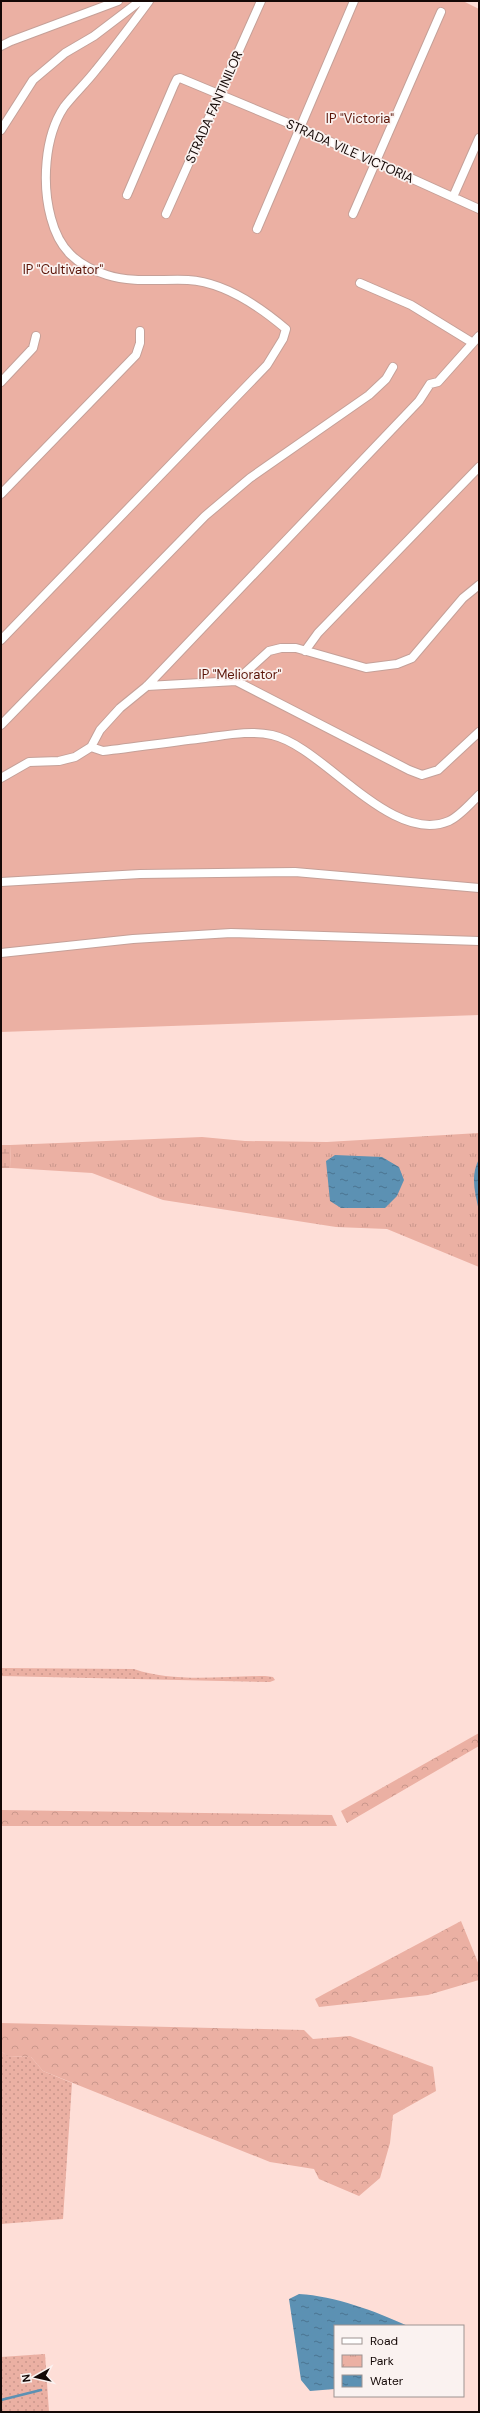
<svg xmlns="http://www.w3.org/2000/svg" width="480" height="2413" font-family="'DM Sans',sans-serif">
  <defs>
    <pattern id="grass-dots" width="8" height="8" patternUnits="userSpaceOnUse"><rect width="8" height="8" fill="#ebb0a3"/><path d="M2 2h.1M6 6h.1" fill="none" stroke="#c9968b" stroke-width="1.8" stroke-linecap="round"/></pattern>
    <pattern id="forest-crowns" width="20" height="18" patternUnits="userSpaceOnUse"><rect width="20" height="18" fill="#ebb0a3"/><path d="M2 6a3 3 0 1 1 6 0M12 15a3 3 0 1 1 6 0" fill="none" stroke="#c9968b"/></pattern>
    <pattern id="wetland-marsh" width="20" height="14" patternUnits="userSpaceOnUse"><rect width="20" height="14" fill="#ebb0a3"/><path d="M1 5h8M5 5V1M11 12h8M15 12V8" fill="none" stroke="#c9968b"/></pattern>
    <pattern id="park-tufts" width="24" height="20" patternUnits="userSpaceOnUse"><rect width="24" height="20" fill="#ebb0a3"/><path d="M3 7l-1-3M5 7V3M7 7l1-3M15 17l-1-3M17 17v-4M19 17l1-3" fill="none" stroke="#c9968b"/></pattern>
    <pattern id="water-ripples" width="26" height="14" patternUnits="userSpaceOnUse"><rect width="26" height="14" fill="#5c91b3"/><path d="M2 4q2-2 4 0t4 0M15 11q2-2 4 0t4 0" fill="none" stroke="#4b7490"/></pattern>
  </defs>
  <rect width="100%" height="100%" fill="#feded7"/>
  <path fill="url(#grass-dots)" d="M 1,1668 L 134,1669 C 174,1683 223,1676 265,1676 L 273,1677 L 275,1680 L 270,1682 L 1,1676 Z
    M 1,2051 L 7,2056 L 31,2057 L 43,2071 L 72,2083 L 63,2219 L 1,2224 Z
    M 45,2354 L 49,2412 L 1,2412 L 1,2357 Z"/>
  <path fill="url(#forest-crowns)" d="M 479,1733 L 479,1746 L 347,1823 L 341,1811 Z
    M 1,1810 L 332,1815 L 337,1826 L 1,1826 Z
    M 461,1921 L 479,1965 L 479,1980 L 428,1995 L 319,2007 L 315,1999 L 324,1994 Z
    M 1,2023 L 304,2030 L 313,2039 L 350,2036 L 433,2067 L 436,2091 L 393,2115 L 390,2143 L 380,2178 L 359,2196 L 319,2179 L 314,2169 L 270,2162 L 43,2071 L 31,2057 L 7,2056 L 1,2051 Z"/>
  <path fill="url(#wetland-marsh)" d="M 1,1145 L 10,1145 L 11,1168 L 1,1168 Z"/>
  <path fill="url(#park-tufts)" d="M 479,1133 L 479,1267 L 387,1229 L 336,1227 L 163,1200 L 92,1173 L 11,1168 L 10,1145 L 202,1137 L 245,1141 L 327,1142 Z"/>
  <path fill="#ebb0a3" d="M 1,1 L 463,1 L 479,9 L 479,1015 L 1,1032 Z"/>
  <path fill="url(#water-ripples)" d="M 335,1155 L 382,1157 L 399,1167 L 404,1180 L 397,1196 L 385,1208 L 341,1208 L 330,1201 L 326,1161 Z
    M 479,1159 L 479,1211 C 475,1193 470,1176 479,1159 Z
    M 299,2294 C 335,2296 375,2311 408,2326 L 335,2326 L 335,2389 L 310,2391 L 301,2380 L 289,2299 Z"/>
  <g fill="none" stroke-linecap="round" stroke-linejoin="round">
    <path stroke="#5c91b3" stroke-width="2.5" d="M 1,2400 L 41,2390"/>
    <defs>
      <path id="street" d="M 1,46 L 11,41 L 118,1
        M 1,130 L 33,80 L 65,53 L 94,36 L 140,1
        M 127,195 L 174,85 L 177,79 L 180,78 L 300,128 L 479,209
        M 453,197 L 479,138
        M 166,214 L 261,1
        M 353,214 L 441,12
        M 257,229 L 354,1
        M 360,283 L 411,305 L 473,343
        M 1,382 L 33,348 L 36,336
        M 1,494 L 136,355 L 140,343 L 140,331
        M 1,640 L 267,365 L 283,339 L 286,329 C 259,306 224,282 188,280 C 161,279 132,283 107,275 C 76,265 59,249 51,218 C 42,185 44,137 64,107 C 74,94 86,83 96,70 C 114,48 132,24 149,1
        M 305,651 L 318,633 L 479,467
        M 236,681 L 409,770 L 422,775 L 438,770 L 479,732
        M 147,686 L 236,681 L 269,651 L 281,648 L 296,648 L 366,668 L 397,664 L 412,658 L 463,598 L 479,585
        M 1,725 L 205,516 L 250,478 L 369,395 L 386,379 L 393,367
        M 91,747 L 103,751 C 137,747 171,742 205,738 C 227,735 251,730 272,735 C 323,746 391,846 449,821 C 460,816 470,804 479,795
        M 1,778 L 29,762 L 59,761 L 75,757 L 91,747 L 100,730 L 120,708 L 147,686 L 419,401 L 430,384 L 438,382 L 479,336
        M 1,882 L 140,874 L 295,872 L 479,888
        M 1,953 L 133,939 L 231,933 L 479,941"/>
    </defs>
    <use href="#street" stroke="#c5a098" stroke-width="10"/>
    <use href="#street" stroke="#fff" stroke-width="8"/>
  </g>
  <g text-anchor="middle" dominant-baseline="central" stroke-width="3.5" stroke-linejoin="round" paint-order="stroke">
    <g font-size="13" fill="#140806" stroke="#faf2f0">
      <text transform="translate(214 107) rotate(-66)">STRADA FANTINILOR</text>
      <text transform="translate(350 151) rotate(24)">STRADA VILE VICTORIA</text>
    </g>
    <g font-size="13" fill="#5b1407" stroke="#faf2f0">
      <text x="360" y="118">IP "Victoria"</text>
      <text x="63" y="269">IP "Cultivator"</text>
      <text x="240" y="674">IP "Meliorator"</text>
    </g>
  </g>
  <rect width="480" height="2413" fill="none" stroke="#140806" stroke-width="4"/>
  <rect x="334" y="2325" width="130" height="72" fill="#faf2f0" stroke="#9e9492"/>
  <rect x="342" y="2338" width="20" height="6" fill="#ffffff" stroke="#9e9492"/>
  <text x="370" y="2345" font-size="12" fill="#140806">Road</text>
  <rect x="342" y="2355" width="20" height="12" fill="url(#park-tufts)" stroke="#9e9492"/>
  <text x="370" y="2365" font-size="12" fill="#140806">Park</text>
  <rect x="342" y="2375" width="20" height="12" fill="url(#water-ripples)" stroke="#9e9492"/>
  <text x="370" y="2385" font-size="12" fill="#140806">Water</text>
  <g transform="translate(36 2377) rotate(262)" stroke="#faf2f0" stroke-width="3" paint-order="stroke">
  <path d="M0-3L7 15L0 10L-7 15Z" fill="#140806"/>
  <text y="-6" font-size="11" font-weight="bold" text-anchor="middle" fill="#140806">N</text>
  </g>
</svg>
